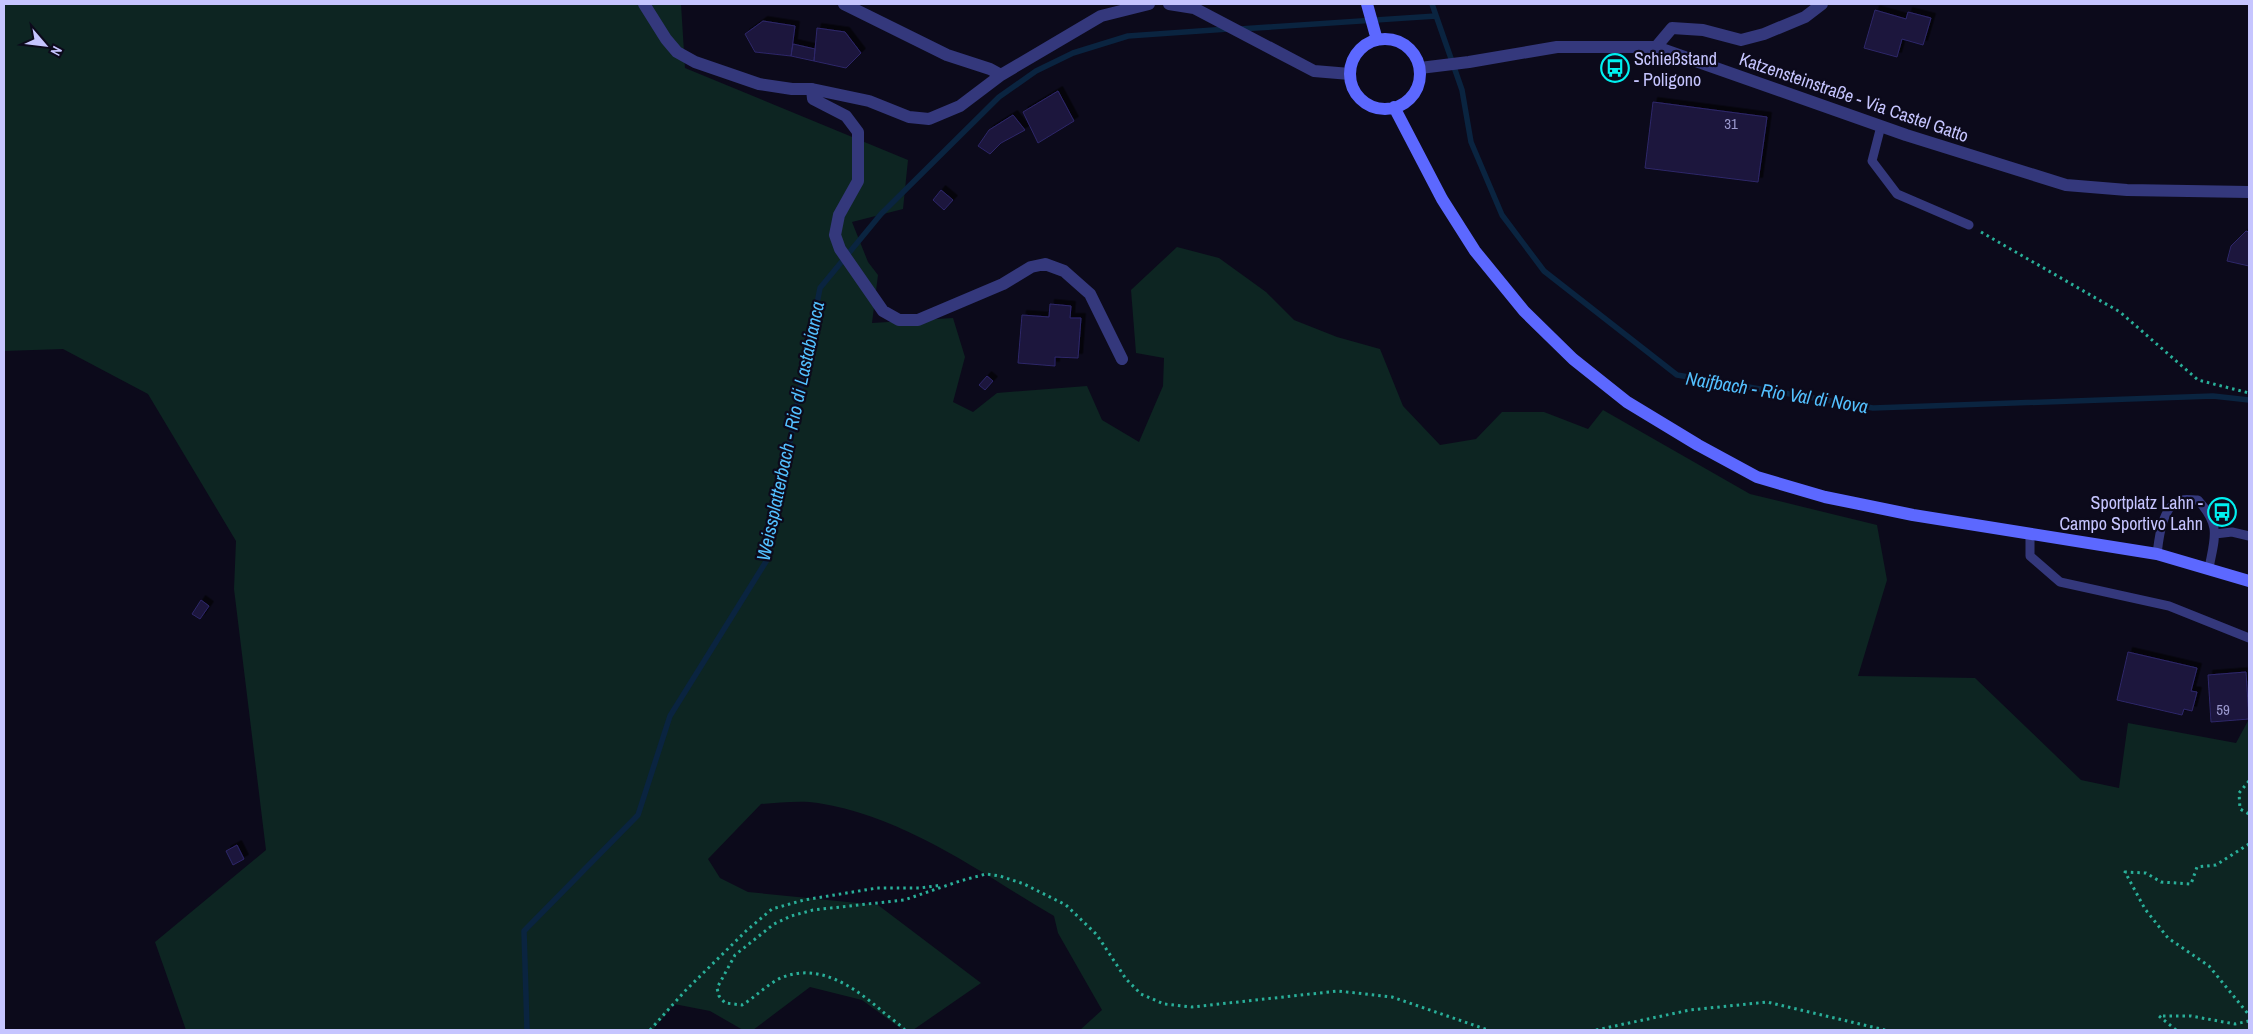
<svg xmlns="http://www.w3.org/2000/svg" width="2253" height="1034" font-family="'Archivo Narrow',sans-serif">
  <defs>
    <filter id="shadow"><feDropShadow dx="4.5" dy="-4.5" stdDeviation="0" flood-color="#0009"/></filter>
  </defs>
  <rect width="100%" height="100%" fill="#0c0a1b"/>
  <path fill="#0d2522" d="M 4,4 L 681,4 L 685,68 L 908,160 L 903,209 L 852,222 L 868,262 L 878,275 L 872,323 L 953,318 L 965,357 L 953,402 L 973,412 L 997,393 L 1087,386 L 1102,420 L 1139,442 L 1163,386 L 1164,358 L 1136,353 L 1131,290 L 1177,247 L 1219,258 L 1266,292 L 1294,320 L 1337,337 L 1380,349 L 1403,406 L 1440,445 L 1476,439 L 1502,412 L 1544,412 L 1588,429 L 1603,410 L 1750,494 L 1877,525 L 1887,580 L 1858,676 L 1975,678 L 2081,780 L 2119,788 L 2128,723 L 2236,743 L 2249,719 L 2249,1030 L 1080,1030 L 1102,1010 L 1058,933 L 1054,916 C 981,873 904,816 818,803 C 800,800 779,803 761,804 L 708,859 L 720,878 L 748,892 L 878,905 L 981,983 L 913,1030 L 903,1030 L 862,1000 L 810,987 L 753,1030 L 743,1030 L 710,1011 L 674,1004 L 653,1030 L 186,1030 L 155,942 L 266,850 L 234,589 L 236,541 L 148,394 L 63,349 L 4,351 Z"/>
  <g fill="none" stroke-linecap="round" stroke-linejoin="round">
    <path stroke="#0a2440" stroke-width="5.5" d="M 1432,4 L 1462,90 L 1471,142 L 1502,215 L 1544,271 L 1677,375 L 1873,408 L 2213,396 L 2249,400
      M 1240,29 L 1436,16
      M 527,1030 L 524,931 L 638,815 L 670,716 L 767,560 L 820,288 L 881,214 L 999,97 L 1036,71 L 1073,53 L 1128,36 L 1228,29"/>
  </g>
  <path fill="#1a163d" stroke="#2e2769" filter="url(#shadow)" d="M 1875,10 L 1906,19 L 1908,12 L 1931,18 L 1923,45 L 1902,39 L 1897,57 L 1864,48 Z
    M 763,21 L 795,26 L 791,56 L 755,52 L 745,34 Z
    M 817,28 L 845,32 L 861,53 L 846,68 L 814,61 Z
    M 793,44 L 815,49 L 814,61 L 791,56 Z
    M 1058,91 L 1074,121 L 1038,143 L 1023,112 Z
    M 1653,102 L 1767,117 L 1758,182 L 1645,168 Z
    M 1013,115 L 1025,130 L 1001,143 L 990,154 L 978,146 L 989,130 Z
    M 941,190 L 953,200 L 944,210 L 933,200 Z
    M 2246,231 L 2249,232 L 2249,266 L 2227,261 L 2231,246 Z
    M 1050,304 L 1071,306 L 1070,318 L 1081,318 L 1078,358 L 1055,357 L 1055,366 L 1018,363 L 1022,315 L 1049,317 Z
    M 987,376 L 993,381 L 985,390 L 979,385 Z
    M 201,600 L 209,606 L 200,619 L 192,614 Z
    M 2128,652 L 2197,668 L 2191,691 L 2197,692 L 2192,711 L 2184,709 L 2182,715 L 2117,700 Z
    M 2246,672 L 2249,719 L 2211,722 L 2208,675 Z
    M 237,845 L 244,859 L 233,865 L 226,851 Z"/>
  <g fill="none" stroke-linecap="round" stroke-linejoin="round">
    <path stroke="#29af99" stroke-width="3" stroke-dasharray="2.5 4" stroke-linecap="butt" d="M 1981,232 L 2120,312 L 2198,380 L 2249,393
      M 2249,781 L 2239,793 L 2240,809 L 2249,814
      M 2249,844 L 2216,865 L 2197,867 L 2191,884 L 2161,882 L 2146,873 L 2125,872 L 2145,909 L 2168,938 L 2209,966 L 2249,1015
      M 650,1030 L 685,991 L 746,931 L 772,909 L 804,900 L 877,888 L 920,888 L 942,885
      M 905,1030 C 898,1023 889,1017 882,1011 C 854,987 820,963 783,977 C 768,983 756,997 742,1005 L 725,1003 L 719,996 L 717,988 L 735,955 L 774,924 L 791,916 L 813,910 L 904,900 L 960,881 L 986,874 L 1000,876 L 1024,884 L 1066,905 L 1097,935 L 1126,979 L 1141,994 L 1164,1004 L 1192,1007 L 1338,991 L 1392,997 L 1488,1030
      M 1596,1030 L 1690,1010 L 1767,1002 L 1885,1030
      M 2176,1030 L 2159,1016 L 2191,1016 L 2235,1024 L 2249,1021"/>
    <path stroke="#34387c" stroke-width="9" d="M 1881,126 L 1872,161 L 1897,194 L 1969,225
      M 2030,534 L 2030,556 L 2060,582 L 2169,606 L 2249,638
      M 2215,534 L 2232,532 L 2249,536
      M 2157,554 C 2159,538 2162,505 2181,500 C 2186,499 2193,500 2198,500 C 2221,526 2215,536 2209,568"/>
    <path stroke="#34387c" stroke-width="12" d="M 644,4 L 666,39 L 677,52 L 695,62 L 759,84 L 792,89 L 812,89 L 869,101 L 909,117 L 929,119 L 960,106 L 1001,75 L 1101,16 L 1149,4
      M 844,4 L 947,55 L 990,69 L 1001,75
      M 1169,4 L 1194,8 L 1314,71 L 1350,74
      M 1656,47 L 1672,28 L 1703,30 L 1741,40 L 1764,34 L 1805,17 L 1822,4
      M 1420,68 L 1469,62 L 1557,47 L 1656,47 L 1906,135 L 2066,185 L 2127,190 L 2249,192
      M 812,89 L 813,99 L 846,116 L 858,132 L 858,181 L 839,215 L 835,235 L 840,249 L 883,311 L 899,320 L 918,320 L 1003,284 L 1031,267 L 1045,264 L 1064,271 L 1090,294 L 1122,359"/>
    <path stroke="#5c68ff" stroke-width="12" d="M 1367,4 L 1377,40
      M1350 74a35 35 0 1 1 70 0a35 35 0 1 1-70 0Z
      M 1394,107 L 1442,199 L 1475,251 L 1524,311 L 1573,359 L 1627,402 L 1698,445 L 1757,477 L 1825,497 L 1913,515 L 2157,554 L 2249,581"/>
  </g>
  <defs>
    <symbol id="bus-ring" viewBox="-11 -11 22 22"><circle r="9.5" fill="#0c0a1b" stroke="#00f0f0" stroke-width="1.5"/><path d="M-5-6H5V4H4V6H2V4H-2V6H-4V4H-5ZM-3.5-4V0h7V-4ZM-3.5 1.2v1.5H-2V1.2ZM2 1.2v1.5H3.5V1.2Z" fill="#00f0f0"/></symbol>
  </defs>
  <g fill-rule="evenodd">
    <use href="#bus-ring" x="1599" y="52" width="32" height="32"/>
    <use href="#bus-ring" x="2206" y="496" width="32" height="32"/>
  </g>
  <g text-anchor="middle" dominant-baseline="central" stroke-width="4.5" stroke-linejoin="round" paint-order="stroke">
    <g font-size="15" fill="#9b99ce">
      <text x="1731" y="123">31</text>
      <text x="2223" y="709">59</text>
    </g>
    <g font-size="18" fill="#c6c5ff" stroke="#0c0a1b" text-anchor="start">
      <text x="1634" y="58">Schießstand<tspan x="1634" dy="21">- Poligono</tspan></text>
      <text x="2203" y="502" text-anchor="end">Sportplatz Lahn -<tspan x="2203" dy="21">Campo Sportivo Lahn</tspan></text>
    </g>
    <g font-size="18" fill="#c6c5ff" stroke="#0c0a1b">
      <text transform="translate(1854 97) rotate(19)">Katzensteinstraße - Via Castel Gatto</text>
    </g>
    <g font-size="19" font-style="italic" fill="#53c0ff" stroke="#0c0a1b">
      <text transform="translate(1777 392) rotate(9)">Naifbach - Rio Val di Nova</text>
      <text transform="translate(790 431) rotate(-78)">Weissplatterbach - Rio di Lastabianca</text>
    </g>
  </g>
  <rect width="2253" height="1034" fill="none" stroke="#c6c5ff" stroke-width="10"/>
  <g transform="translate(45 45) rotate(118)" stroke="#0c0a1b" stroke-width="4" paint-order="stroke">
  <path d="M0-4L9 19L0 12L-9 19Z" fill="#c6c5ff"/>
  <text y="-8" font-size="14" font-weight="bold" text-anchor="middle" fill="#c6c5ff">N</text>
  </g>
</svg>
